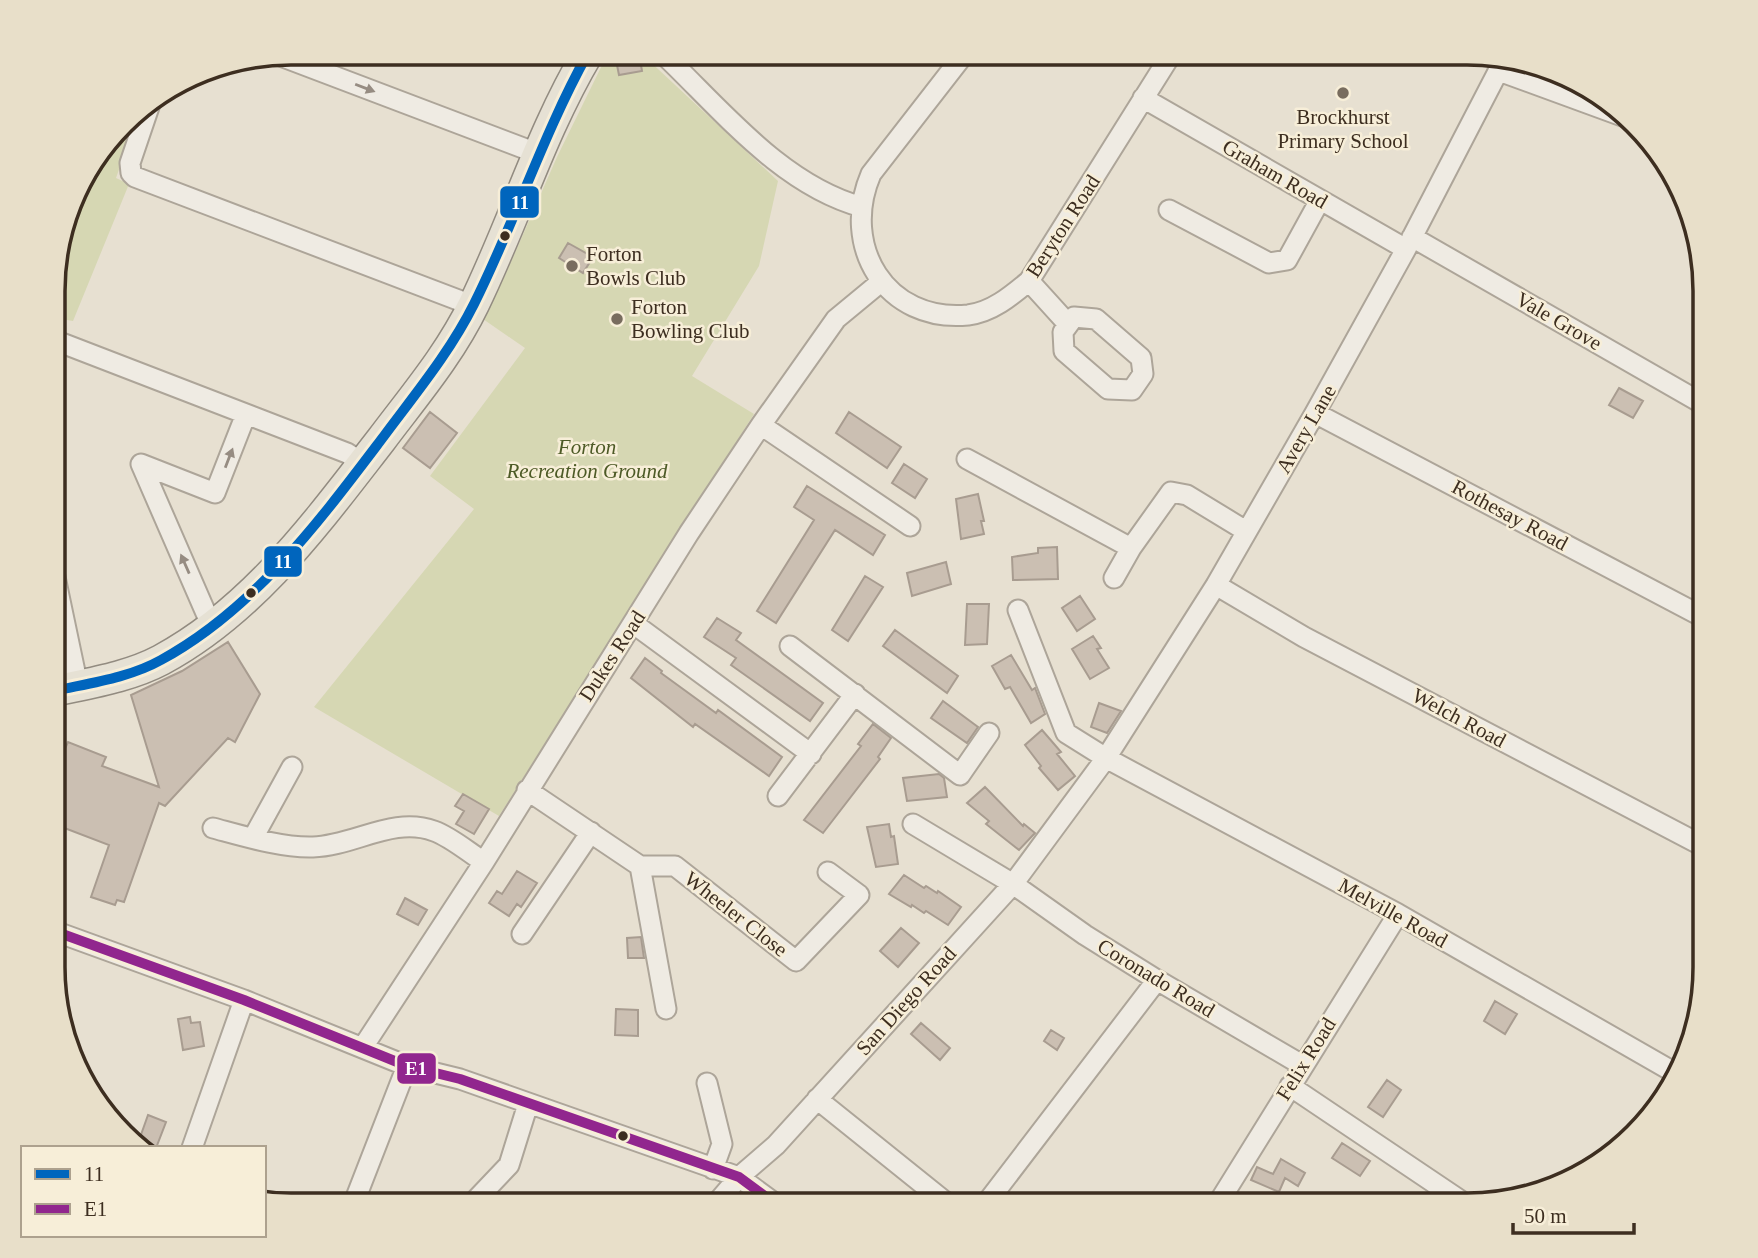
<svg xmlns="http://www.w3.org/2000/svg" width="1758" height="1258" font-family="'Times New Roman',serif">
  <rect width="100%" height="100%" fill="#e7e0d1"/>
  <path fill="#d6d7b3" d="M 608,53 L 643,55 L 778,181 L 759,266 L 692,376 L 754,414 L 499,816 L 314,707 L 474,509 L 430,476 L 525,348 L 483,319 L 503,280 L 557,157 Z
    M 141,107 L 116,178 L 129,184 L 73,321 L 55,318 L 54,260 L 77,185 L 133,112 Z"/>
  <path fill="#cbbfb2" stroke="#a89c90" stroke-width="2" d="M 639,54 L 642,71 L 619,75 L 616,60 Z
    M 568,243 L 593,257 L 583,273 L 559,258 Z
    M 1619,388 L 1643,401 L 1633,418 L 1609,405 Z
    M 430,412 L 457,433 L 430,468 L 403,448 Z
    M 849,412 L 901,447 L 887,468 L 836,433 Z
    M 904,464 L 927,479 L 915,498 L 892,483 Z
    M 807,486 L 885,535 L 873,555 L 835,530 L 776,623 L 757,611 L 814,520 L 794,507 Z
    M 978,494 L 984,521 L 981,521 L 984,534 L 961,539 L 956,499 Z
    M 1057,547 L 1058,579 L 1013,580 L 1012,557 L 1038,553 L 1038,548 Z
    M 946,562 L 951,584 L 912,596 L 907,573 Z
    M 865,576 L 883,587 L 848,641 L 832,630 Z
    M 1080,596 L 1095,619 L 1077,631 L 1062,608 Z
    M 967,604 L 989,604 L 987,644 L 965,645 Z
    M 717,618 L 741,633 L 736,640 L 823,703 L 810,721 L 731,665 L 736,658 L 704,637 Z
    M 895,630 L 958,676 L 947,693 L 883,646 Z
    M 1093,636 L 1101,648 L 1097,649 L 1109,668 L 1090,679 L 1072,649 Z
    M 228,642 L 260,694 L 235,742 L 228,738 L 165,806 L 159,803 L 124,902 L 117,900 L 115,905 L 91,897 L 109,845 L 54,824 L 54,747 L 64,751 L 68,742 L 106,757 L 102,766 L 159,787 L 131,695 L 182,671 Z
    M 1011,655 L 1032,690 L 1035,688 L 1045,714 L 1031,723 L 1010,687 L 1005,689 L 992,666 Z
    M 645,658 L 662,671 L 661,673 L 716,713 L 718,710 L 782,757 L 769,776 L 695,724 L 693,727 L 631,678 Z
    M 943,701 L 978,727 L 967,743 L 931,718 Z
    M 1099,703 L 1121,711 L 1107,733 L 1091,727 Z
    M 873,724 L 891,738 L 878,757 L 880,759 L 823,833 L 804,820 L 861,746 L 858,744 Z
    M 1042,730 L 1061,752 L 1057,754 L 1075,776 L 1058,790 L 1039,768 L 1041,766 L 1025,745 Z
    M 939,774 L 944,778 L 947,797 L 907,801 L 903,778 Z
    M 985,787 L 1023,826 L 1024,824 L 1035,833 L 1019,850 L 986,824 L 989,821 L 967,803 Z
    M 463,794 L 489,809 L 474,834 L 456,824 L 464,811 L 455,806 Z
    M 889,824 L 891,837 L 894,836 L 898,864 L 876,867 L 867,827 Z
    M 517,871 L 537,883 L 521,907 L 517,904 L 509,916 L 489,903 L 497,891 L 502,894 Z
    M 904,875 L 924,888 L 926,886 L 937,893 L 938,891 L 961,907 L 948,925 L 926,911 L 924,913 L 912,905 L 911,907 L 889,894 Z
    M 405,898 L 427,910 L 418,925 L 397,914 Z
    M 901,928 L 919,943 L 898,967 L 880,951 Z
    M 641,937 L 644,958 L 628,958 L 627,938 Z
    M 1495,1001 L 1517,1014 L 1505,1034 L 1484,1021 Z
    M 616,1009 L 638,1010 L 638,1036 L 615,1035 Z
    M 190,1017 L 191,1023 L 200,1022 L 204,1046 L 183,1050 L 178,1019 Z
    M 921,1023 L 950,1048 L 940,1060 L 911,1034 Z
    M 1051,1030 L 1064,1038 L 1057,1050 L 1044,1041 Z
    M 1387,1080 L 1401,1090 L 1383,1117 L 1368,1107 Z
    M 148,1115 L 166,1122 L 156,1148 L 138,1148 L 137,1146 Z
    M 1342,1143 L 1370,1161 L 1360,1176 L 1332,1158 Z
    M 1281,1159 L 1305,1173 L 1298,1186 L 1285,1178 L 1279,1192 L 1251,1180 L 1257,1167 L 1273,1174 Z"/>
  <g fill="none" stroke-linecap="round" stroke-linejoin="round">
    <defs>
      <path id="minor" d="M 662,53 C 721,109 781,185 862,207
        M 965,53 L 871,174 C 840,246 886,323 968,315 C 992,312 1011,296 1029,281 L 1172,53
        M 278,55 L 539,154
        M 1499,71 L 1625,117
        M 1143,98 L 1406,249
        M 151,101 L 130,163 L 131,173 L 135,177 L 474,306
        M 1169,210 L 1269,263 L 1287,260 L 1320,200
        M 1412,237 L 1705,405
        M 1029,281 L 1068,324
        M 1074,317 L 1096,319 L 1141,358 L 1143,374 L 1132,390 L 1108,389 L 1064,351 L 1063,332 Z
        M 54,340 L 347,453 L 363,463
        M 1315,413 L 1705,618
        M 761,425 L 910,526
        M 967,459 L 1131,548
        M 54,572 L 78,686
        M 1114,578 L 1131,548 L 1171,492 L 1187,495 L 1246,531
        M 1216,585 L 1304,637 L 1705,847
        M 1018,610 L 1066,733 L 1106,758 L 1398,914 L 1677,1074
        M 634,624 L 811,754
        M 212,627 L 141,464 L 215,493 L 246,414
        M 790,646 L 960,775 L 989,733
        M 527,790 L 640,866 L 675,866 L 796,961 L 859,895 L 828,872
        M 778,796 L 855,694
        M 913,824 L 1013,884 L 1085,935 L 1157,980 L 1302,1065
        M 213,828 C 243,836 282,848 313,847 C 354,846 393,816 434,831 C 451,837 468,852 484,862
        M 253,838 L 292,767
        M 640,866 L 666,1009
        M 54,931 L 244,1000 L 407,1066 L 460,1079 L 739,1177 L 777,1205
        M 522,934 L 591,832
        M 363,1047 L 484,862 L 689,533 L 761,425 L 836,319 L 882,281
        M 707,1083 L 722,1144 L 713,1169
        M 1290,1086 L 1467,1205
        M 817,1099 L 949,1205
        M 192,1148 L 244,1000
        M 353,1205 L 407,1066
        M 471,1205 L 509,1165 L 528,1104
        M 715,1205 L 739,1177 L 776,1145 L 1013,884 L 1106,758 L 1216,585 L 1315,413 L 1406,249 L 1505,58
        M 985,1205 L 1157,980
        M 1217,1205 L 1398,914"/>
      <path id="primary" d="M 54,691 C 90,683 129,677 161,660 C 254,610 318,521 381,440 C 414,396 450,354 474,304 C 514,222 541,132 588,53"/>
    </defs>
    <use href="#minor" stroke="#ada599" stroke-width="23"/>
    <use href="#primary" stroke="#928b80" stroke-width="33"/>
    <use href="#minor" stroke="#efebe3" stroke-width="19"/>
    <use href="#primary" stroke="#e6e1d4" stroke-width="30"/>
    <defs>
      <path id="bus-1" d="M 54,691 C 90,683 129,678 161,660 C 255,609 321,519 384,436 C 416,393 450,352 474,304 C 515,222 543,134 588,53"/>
      <path id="bus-2" d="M 54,931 L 244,1000 L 407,1066 L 460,1079 L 739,1177 L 777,1205"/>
    </defs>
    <use href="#bus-1" stroke="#f7eed8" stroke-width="16"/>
    <use href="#bus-2" stroke="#f7eed8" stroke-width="16"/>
    <use href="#bus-1" stroke="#0065bd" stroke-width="10"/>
    <use href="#bus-2" stroke="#91268e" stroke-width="10"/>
  </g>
  <defs><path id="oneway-solid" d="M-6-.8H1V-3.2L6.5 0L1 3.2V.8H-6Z" transform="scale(1.75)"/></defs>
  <g fill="#968c82">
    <use href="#oneway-solid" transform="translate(365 88) rotate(21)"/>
    <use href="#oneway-solid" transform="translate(229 458) rotate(-69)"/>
    <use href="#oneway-solid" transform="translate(185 564) rotate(-114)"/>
  </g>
  <g fill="#786c5e" stroke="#f7eed8" stroke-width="2.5">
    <circle cx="1343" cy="93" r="7"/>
    <circle cx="572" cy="266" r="7"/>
    <circle cx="617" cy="319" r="7"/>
  </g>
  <g fill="#3d2e20" stroke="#f7eed8" stroke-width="2.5">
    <circle cx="505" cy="236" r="6"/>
    <circle cx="251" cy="593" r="6"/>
    <circle cx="623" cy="1136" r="6"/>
  </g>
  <g text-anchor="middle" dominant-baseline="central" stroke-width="5" stroke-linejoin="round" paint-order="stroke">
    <g font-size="21" fill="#3d2e20" stroke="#f7eed8" text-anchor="start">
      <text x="1343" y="117" text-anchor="middle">Brockhurst<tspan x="1343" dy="24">Primary School</tspan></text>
      <text x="586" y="254">Forton<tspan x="586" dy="24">Bowls Club</tspan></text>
      <text x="631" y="307">Forton<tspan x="631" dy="24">Bowling Club</tspan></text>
    </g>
    <g font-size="21" fill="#3d2e20" stroke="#f7eed8">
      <text transform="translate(1275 174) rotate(30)">Graham Road</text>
      <text transform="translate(1063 226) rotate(-57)">Beryton Road</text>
      <text transform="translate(1559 321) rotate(30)">Vale Grove</text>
      <text transform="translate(1306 429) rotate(-60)">Avery Lane</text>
      <text transform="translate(1510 515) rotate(28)">Rothesay Road</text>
      <text transform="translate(612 656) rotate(-57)">Dukes Road</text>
      <text transform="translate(1459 718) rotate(28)">Welch Road</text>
      <text transform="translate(1393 913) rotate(29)">Melville Road</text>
      <text transform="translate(736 914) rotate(38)">Wheeler Close</text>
      <text transform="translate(1156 978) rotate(31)">Coronado Road</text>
      <text transform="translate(906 1001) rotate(-48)">San Diego Road</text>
      <text transform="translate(1306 1059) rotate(-58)">Felix Road</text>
    </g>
    <g font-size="21" font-style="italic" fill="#4d5a26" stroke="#f7eed8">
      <text x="587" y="447">Forton<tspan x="587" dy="24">Recreation Ground</tspan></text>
    </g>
  </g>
  <path d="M0 0H1758V1258H0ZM291 65H1467A226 226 0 0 1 1693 291V967A226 226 0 0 1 1467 1193H291A226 226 0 0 1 65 967V291A226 226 0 0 1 291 65Z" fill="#e8dfc9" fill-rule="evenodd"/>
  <path fill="none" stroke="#3d2e20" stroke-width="3.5" d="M291 65H1467A226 226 0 0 1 1693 291V967A226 226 0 0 1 1467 1193H291A226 226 0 0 1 65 967V291A226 226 0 0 1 291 65Z"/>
  <g stroke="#f7eed8" stroke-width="2.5">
    <rect x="499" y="185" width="41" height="34" rx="7" fill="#0065bd"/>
    <rect x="263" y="545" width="40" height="33" rx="7" fill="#0065bd"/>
    <rect x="396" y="1052" width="41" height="33" rx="7" fill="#91268e"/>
  </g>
  <g font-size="19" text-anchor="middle" font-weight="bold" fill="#fff">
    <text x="520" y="209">11</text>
    <text x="283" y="568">11</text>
    <text x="416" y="1075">E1</text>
  </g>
  <rect x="21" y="1146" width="245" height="91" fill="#f7eed8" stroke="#ada18e" stroke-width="2"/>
  <rect x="35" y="1169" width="35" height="10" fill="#0065bd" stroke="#ada18e" stroke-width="2"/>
  <text x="84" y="1181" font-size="21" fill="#3d2e20">11</text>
  <rect x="35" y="1204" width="35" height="10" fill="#91268e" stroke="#ada18e" stroke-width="2"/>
  <text x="84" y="1216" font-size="21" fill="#3d2e20">E1</text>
  <path d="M1513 1223v10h121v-10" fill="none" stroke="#3d2e20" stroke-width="3.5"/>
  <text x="1524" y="1223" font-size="21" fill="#3d2e20" stroke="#f7eed8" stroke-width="5" paint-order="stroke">50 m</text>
</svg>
